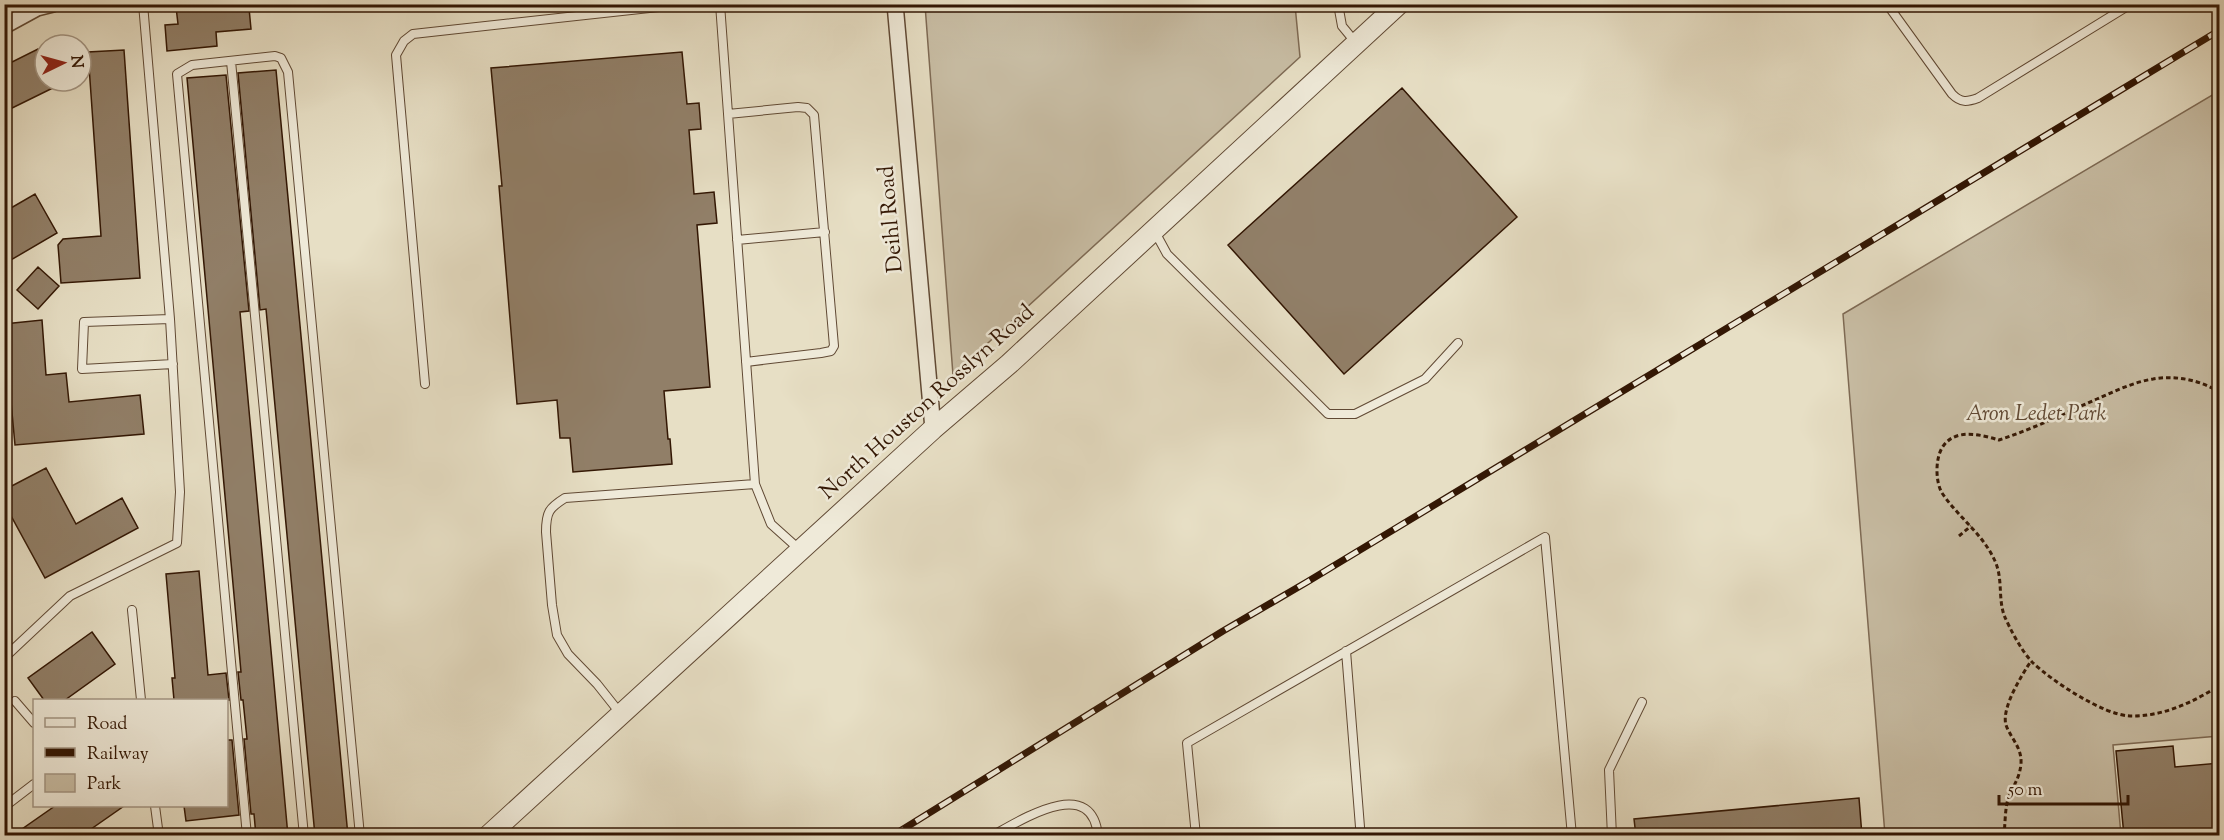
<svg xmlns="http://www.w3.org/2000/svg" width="2224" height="840" font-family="'Sorts Mill Goudy',serif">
  <rect width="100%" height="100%" fill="#e7dfc5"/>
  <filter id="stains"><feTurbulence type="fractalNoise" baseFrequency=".00333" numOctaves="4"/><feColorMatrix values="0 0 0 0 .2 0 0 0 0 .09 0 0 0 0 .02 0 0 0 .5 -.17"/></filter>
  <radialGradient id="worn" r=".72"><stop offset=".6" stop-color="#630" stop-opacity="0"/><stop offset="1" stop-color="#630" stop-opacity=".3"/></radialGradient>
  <path fill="#c8bda4" stroke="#7e6a54" stroke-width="1.5" d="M 925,5 L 1295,5 L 1300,57 L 953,375 Z
    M 2219,91 L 2219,736 L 2113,745 L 2121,835 L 1885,835 L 1843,314 Z"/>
  <path fill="#917f68" stroke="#331704" stroke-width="1.5" d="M 207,4 L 235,4 L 236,9 L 249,8 L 251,29 L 216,32 L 217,46 L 167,51 L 165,25 L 178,24 L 176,7 Z
    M 38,49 L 45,63 L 45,81 L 67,81 L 4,112 L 4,66 Z
    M 124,50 L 140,278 L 61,283 L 58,245 L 63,239 L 101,236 L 88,52 Z
    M 682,52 L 687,104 L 699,103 L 701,129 L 689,130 L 694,194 L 714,192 L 717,223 L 697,225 L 710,387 L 664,391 L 668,439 L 670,439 L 672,464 L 573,472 L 570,438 L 560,438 L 557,400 L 517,404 L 499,186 L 502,186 L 491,68 Z
    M 276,70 L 348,836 L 315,836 L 266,309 L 260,310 L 238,73 Z
    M 226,75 L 249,311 L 240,312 L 288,836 L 256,836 L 254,814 L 251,814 L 244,739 L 247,739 L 243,700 L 241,700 L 238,672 L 241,672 L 187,78 Z
    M 1402,88 L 1517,217 L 1344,374 L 1228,245 Z
    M 35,194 L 57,233 L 4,264 L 4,212 Z
    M 38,267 L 59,286 L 38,309 L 17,290 Z
    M 42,320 L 46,375 L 66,373 L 69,402 L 140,395 L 144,434 L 15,445 L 11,402 L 6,402 L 4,383 L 4,324 Z
    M 46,468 L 76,524 L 122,498 L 138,528 L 45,578 L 4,503 L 4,490 Z
    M 199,571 L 208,675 L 226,673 L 229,700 L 174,700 L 172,678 L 175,678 L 166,574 Z
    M 92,632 L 115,664 L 65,700 L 44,700 L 28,678 Z
    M 226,740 L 232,740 L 239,815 L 186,821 L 184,806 L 226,806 Z
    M 2173,746 L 2175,767 L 2220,763 L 2220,836 L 2124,836 L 2116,751 Z
    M 1859,798 L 1862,836 L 1636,836 L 1634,819 Z
    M 55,806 L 124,806 L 81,836 L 12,836 Z"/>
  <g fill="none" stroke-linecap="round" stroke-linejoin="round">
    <defs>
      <path id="service" d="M 720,4 L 755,484
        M 1338,4 L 1342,26 L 1356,43
        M 1887,4 L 1952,94 C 1961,103 1967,102 1978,98 L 2131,4
        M 231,61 L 304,836
        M 728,114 L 798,107 L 807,108 L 814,115 L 834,346 L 831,351 L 821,353 L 746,362
        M 1155,232 L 1167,254 L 1328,414 L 1355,414 L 1425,379 L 1458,343
        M 737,240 L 825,232
        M 170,319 L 84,322 L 82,369 L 173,364
        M 425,384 L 396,55 L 404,41 L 413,34 L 686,4
        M 132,610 L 141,700
        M 1346,651 L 1360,827
        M 4,658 L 70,596 L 177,543 L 180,492 L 170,319 L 143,4
        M 15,701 L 34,723
        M 620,713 L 597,684 L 568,654 L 557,635 L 552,605 L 546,532 C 546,512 549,508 565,498 L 755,484 L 771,524 L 800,550
        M 155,806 L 159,836
        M 4,807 L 34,784
        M 247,836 L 177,74 L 192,65 L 275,56 L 281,58 L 288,72 L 360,836
        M 992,836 C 1021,820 1092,774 1098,836
        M 1196,836 L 1187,743 L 1545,537 L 1572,836
        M 1612,836 L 1609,770 L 1642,702"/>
      <path id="minor" d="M 895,4 L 933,429
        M 4,26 L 37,8 L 53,4"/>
      <path id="tertiary" d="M 488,836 L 933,429 L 1009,364 L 1399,4"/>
    </defs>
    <use href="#service" stroke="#604934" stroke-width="10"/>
    <use href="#minor" stroke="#604934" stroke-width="18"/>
    <use href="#tertiary" stroke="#604934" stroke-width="22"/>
    <path stroke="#331704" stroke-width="3" stroke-dasharray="4.5 3" stroke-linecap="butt" d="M 2220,393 C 2202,380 2175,375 2153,379 C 2134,382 2115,391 2097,399 C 2065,413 2033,429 1999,440 C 1982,435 1957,428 1944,445 C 1935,456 1935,481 1942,493 C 1958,517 1983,534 1995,561 C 2003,579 1998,597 2004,615 C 2010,629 2021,650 2032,662 C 2052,681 2103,715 2130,716 C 2162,717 2194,702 2220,685
      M 1959,536 L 1971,526
      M 2004,836 C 2005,825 2005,813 2007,803 C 2011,787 2019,782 2021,764 C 2022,747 2011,739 2006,725 C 2001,708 2022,675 2031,661"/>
    <use href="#service" stroke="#efead9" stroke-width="8"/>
    <use href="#minor" stroke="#efead9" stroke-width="15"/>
    <use href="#tertiary" stroke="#efead9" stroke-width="20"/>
    <defs>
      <path id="rail" d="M 892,836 L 1223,631 L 1307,582 L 2220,30"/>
    </defs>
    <use href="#rail" stroke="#331704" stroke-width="7"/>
    <use href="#rail" stroke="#efead9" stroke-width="4.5" stroke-dasharray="14" stroke-linecap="butt"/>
  </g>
  <g text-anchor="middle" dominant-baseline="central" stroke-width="5" stroke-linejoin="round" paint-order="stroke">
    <g font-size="22" fill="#331704" stroke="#efead9">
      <text transform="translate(892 219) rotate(-95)">Deihl Road</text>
      <text transform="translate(928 403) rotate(-42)">North Houston Rosslyn Road</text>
    </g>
    <g font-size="22" font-style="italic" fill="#604934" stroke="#efead9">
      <text x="2036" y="415">Aron Ledet Park</text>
    </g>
  </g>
  <rect width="2224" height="840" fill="none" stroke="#e7dfc5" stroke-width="24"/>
  <rect x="6" y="6" width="2212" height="828" fill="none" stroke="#331704" stroke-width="3"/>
  <rect x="12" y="12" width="2200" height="816" fill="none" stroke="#331704" stroke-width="1.5"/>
  <rect x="33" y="699" width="195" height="108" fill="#efead9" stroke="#a49684" stroke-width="1.5"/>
  <rect x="45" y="718" width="30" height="9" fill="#efead9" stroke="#a49684" stroke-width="1.5"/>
  <text x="87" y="729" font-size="18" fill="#331704">Road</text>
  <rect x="45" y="748" width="30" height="9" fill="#331704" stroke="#a49684" stroke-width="1.5"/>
  <text x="87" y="759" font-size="18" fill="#331704">Railway</text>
  <rect x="45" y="774" width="30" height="18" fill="#c8bda4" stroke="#a49684" stroke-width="1.5"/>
  <text x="87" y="789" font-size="18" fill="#331704">Park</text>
  <g transform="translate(63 63) rotate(85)"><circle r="28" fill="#efead9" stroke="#a49684" stroke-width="1.5"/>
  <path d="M0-4.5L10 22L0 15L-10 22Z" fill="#8f2418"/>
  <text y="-9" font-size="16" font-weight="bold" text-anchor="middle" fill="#331704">N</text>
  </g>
  <path d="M1999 795v9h129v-9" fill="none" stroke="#331704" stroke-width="3"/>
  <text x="2008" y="795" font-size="18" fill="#331704" stroke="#efead9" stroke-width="4.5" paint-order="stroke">50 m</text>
  <rect width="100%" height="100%" filter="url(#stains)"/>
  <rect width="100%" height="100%" fill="url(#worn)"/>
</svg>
